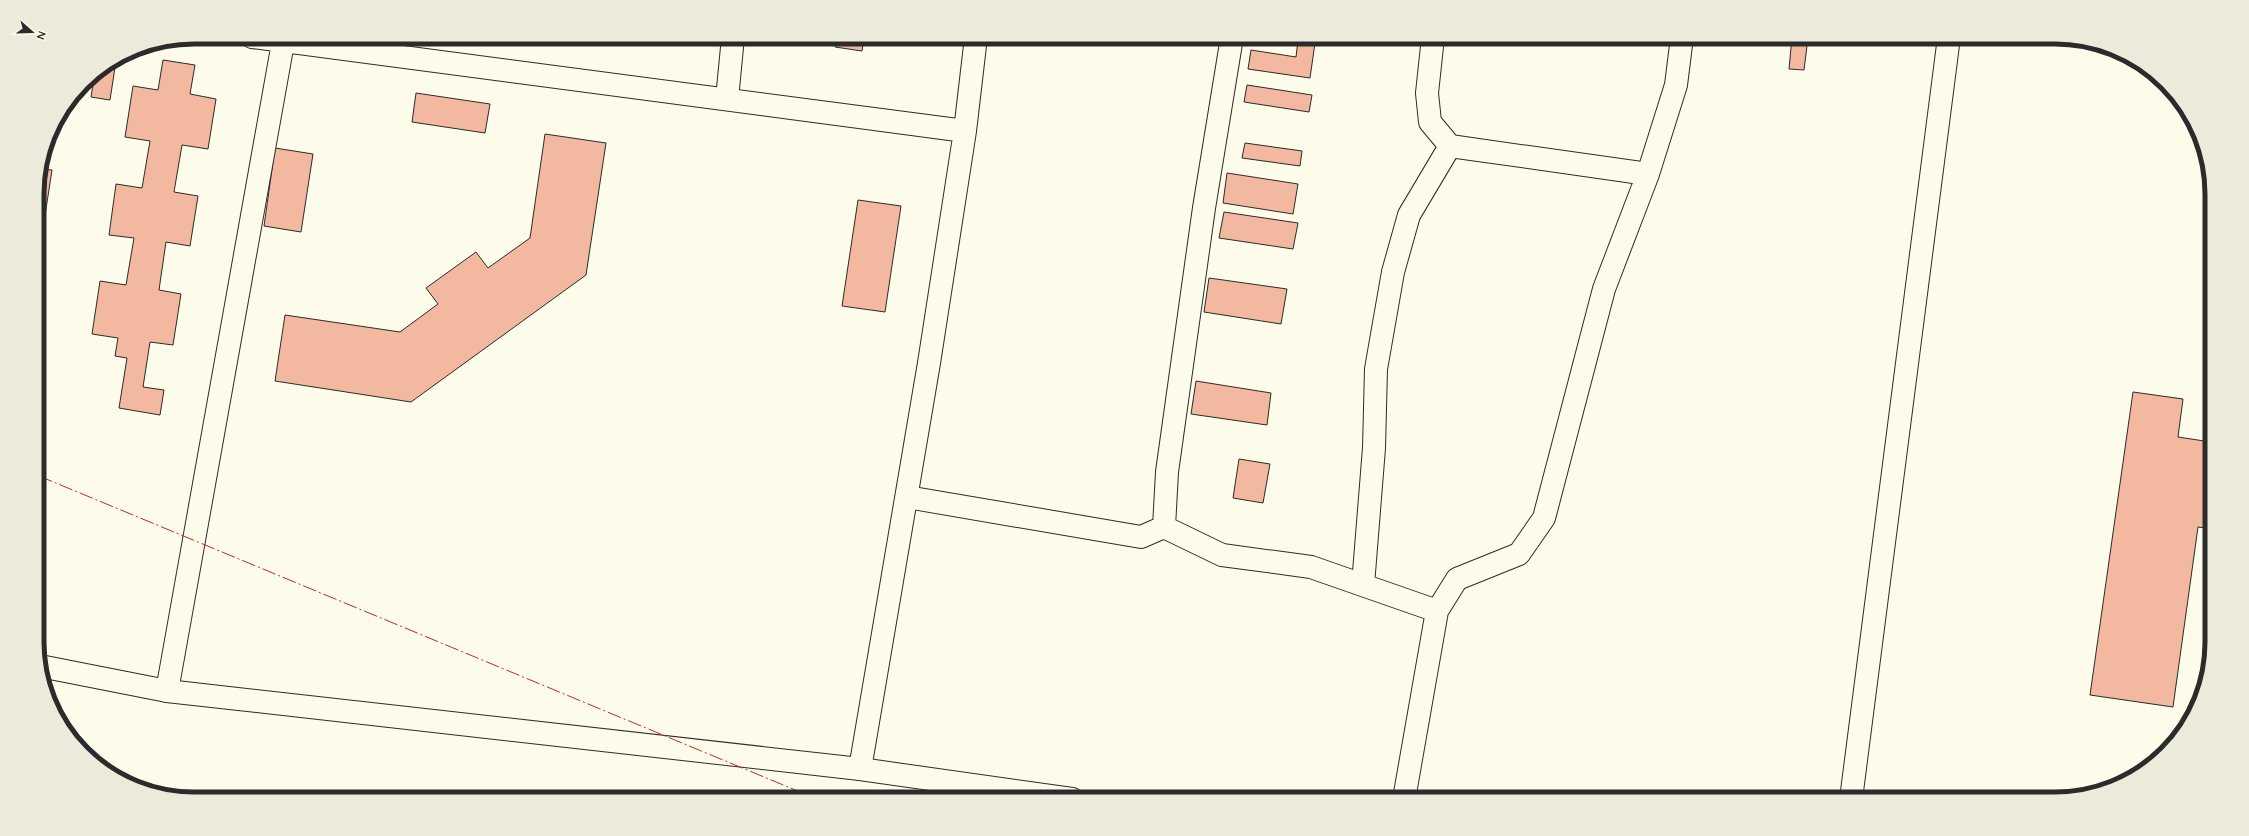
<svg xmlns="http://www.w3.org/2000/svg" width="2249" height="836" font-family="Quicksand,sans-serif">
  <rect width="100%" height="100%" fill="#fdfbea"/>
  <path fill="#f2b8a0" stroke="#2b2b2b" d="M 837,37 L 864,37 L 862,51 L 835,47 Z
    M 1792,37 L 1808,38 L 1804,70 L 1789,69 Z
    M 1298,40 L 1315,43 L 1310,78 L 1248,69 L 1251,50 L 1296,57 Z
    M 163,60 L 195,65 L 190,94 L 216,99 L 208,149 L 182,145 L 174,192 L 198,196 L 190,246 L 166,242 L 159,290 L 181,294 L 173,345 L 150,342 L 143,387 L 164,390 L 160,415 L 119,408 L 127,358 L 115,356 L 118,338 L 92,334 L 100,281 L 126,285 L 134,238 L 109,235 L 116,184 L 142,188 L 150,141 L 125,137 L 133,86 L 158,90 Z
    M 116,61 L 110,100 L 91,97 L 95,73 Z
    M 1247,85 L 1312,95 L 1309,112 L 1244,102 Z
    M 416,93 L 490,104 L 485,133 L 412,122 Z
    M 545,134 L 606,143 L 586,275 L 411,402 L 275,381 L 285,315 L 400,332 L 438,304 L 426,288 L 476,252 L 488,268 L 530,238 Z
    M 1245,143 L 1302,151 L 1300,166 L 1242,158 Z
    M 275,148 L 313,154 L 301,232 L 264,226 Z
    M 41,169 L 52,170 L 44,222 L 38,221 L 37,183 Z
    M 1227,173 L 1298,184 L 1293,214 L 1223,203 Z
    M 858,200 L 901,206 L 885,312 L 842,306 Z
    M 1224,212 L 1298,223 L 1293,249 L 1219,238 Z
    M 1209,278 L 1287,289 L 1281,324 L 1204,312 Z
    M 1196,381 L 1271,393 L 1267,425 L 1191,414 Z
    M 2133,392 L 2183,399 L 2178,437 L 2211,442 L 2212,529 L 2198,527 L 2173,707 L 2090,695 Z
    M 1239,459 L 1270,464 L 1263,503 L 1233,498 Z"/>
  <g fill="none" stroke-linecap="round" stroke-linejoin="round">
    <defs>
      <path id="street" d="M 252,37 L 965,131 L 976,37
        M 1232,37 L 1204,208 L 1167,472 L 1164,527 L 1222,555 L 1311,567 L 1437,611
        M 1433,37 L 1427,93 L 1430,122 L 1450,146 L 1648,174
        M 727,99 L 733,37
        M 907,497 L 1141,537 L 1164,527
        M 1363,585 L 1374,448 L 1376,369 L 1393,272 L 1409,215 L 1450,146
        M 167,691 L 284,37
        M 860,769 L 929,363 L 965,131
        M 1404,799 L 1437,611 L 1457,579 L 1519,554 L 1544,518 L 1604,289 L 1648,174 L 1676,85 L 1682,37"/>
      <path id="secondary" d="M 40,666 L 167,691 L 860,769 L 1072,799
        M 1851,799 L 1949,37"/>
    </defs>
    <use href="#street" stroke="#2b2b2b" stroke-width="24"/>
    <use href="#secondary" stroke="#2b2b2b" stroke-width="24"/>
    <use href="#street" stroke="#fdfbea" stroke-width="22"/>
    <use href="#secondary" stroke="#fdfbea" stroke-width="22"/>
    <path stroke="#c62828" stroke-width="1" stroke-dasharray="14 3 2 3" stroke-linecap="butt" d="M 39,476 L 817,799"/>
  </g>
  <path d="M0 0H2249V836H0ZM194 44H2055A150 150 0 0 1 2205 194V642A150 150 0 0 1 2055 792H194A150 150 0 0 1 44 642V194A150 150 0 0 1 194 44Z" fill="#eceadb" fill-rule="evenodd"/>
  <path fill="none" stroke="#2b2b2b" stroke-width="5" d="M194 44H2055A150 150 0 0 1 2205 194V642A150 150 0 0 1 2055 792H194A150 150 0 0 1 44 642V194A150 150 0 0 1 194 44Z"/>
  <g transform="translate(32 32) rotate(110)" stroke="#fdfbea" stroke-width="3" paint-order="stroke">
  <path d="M0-3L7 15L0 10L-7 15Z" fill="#2b2b2b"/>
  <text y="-6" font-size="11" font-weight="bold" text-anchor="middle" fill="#2b2b2b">N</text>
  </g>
</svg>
